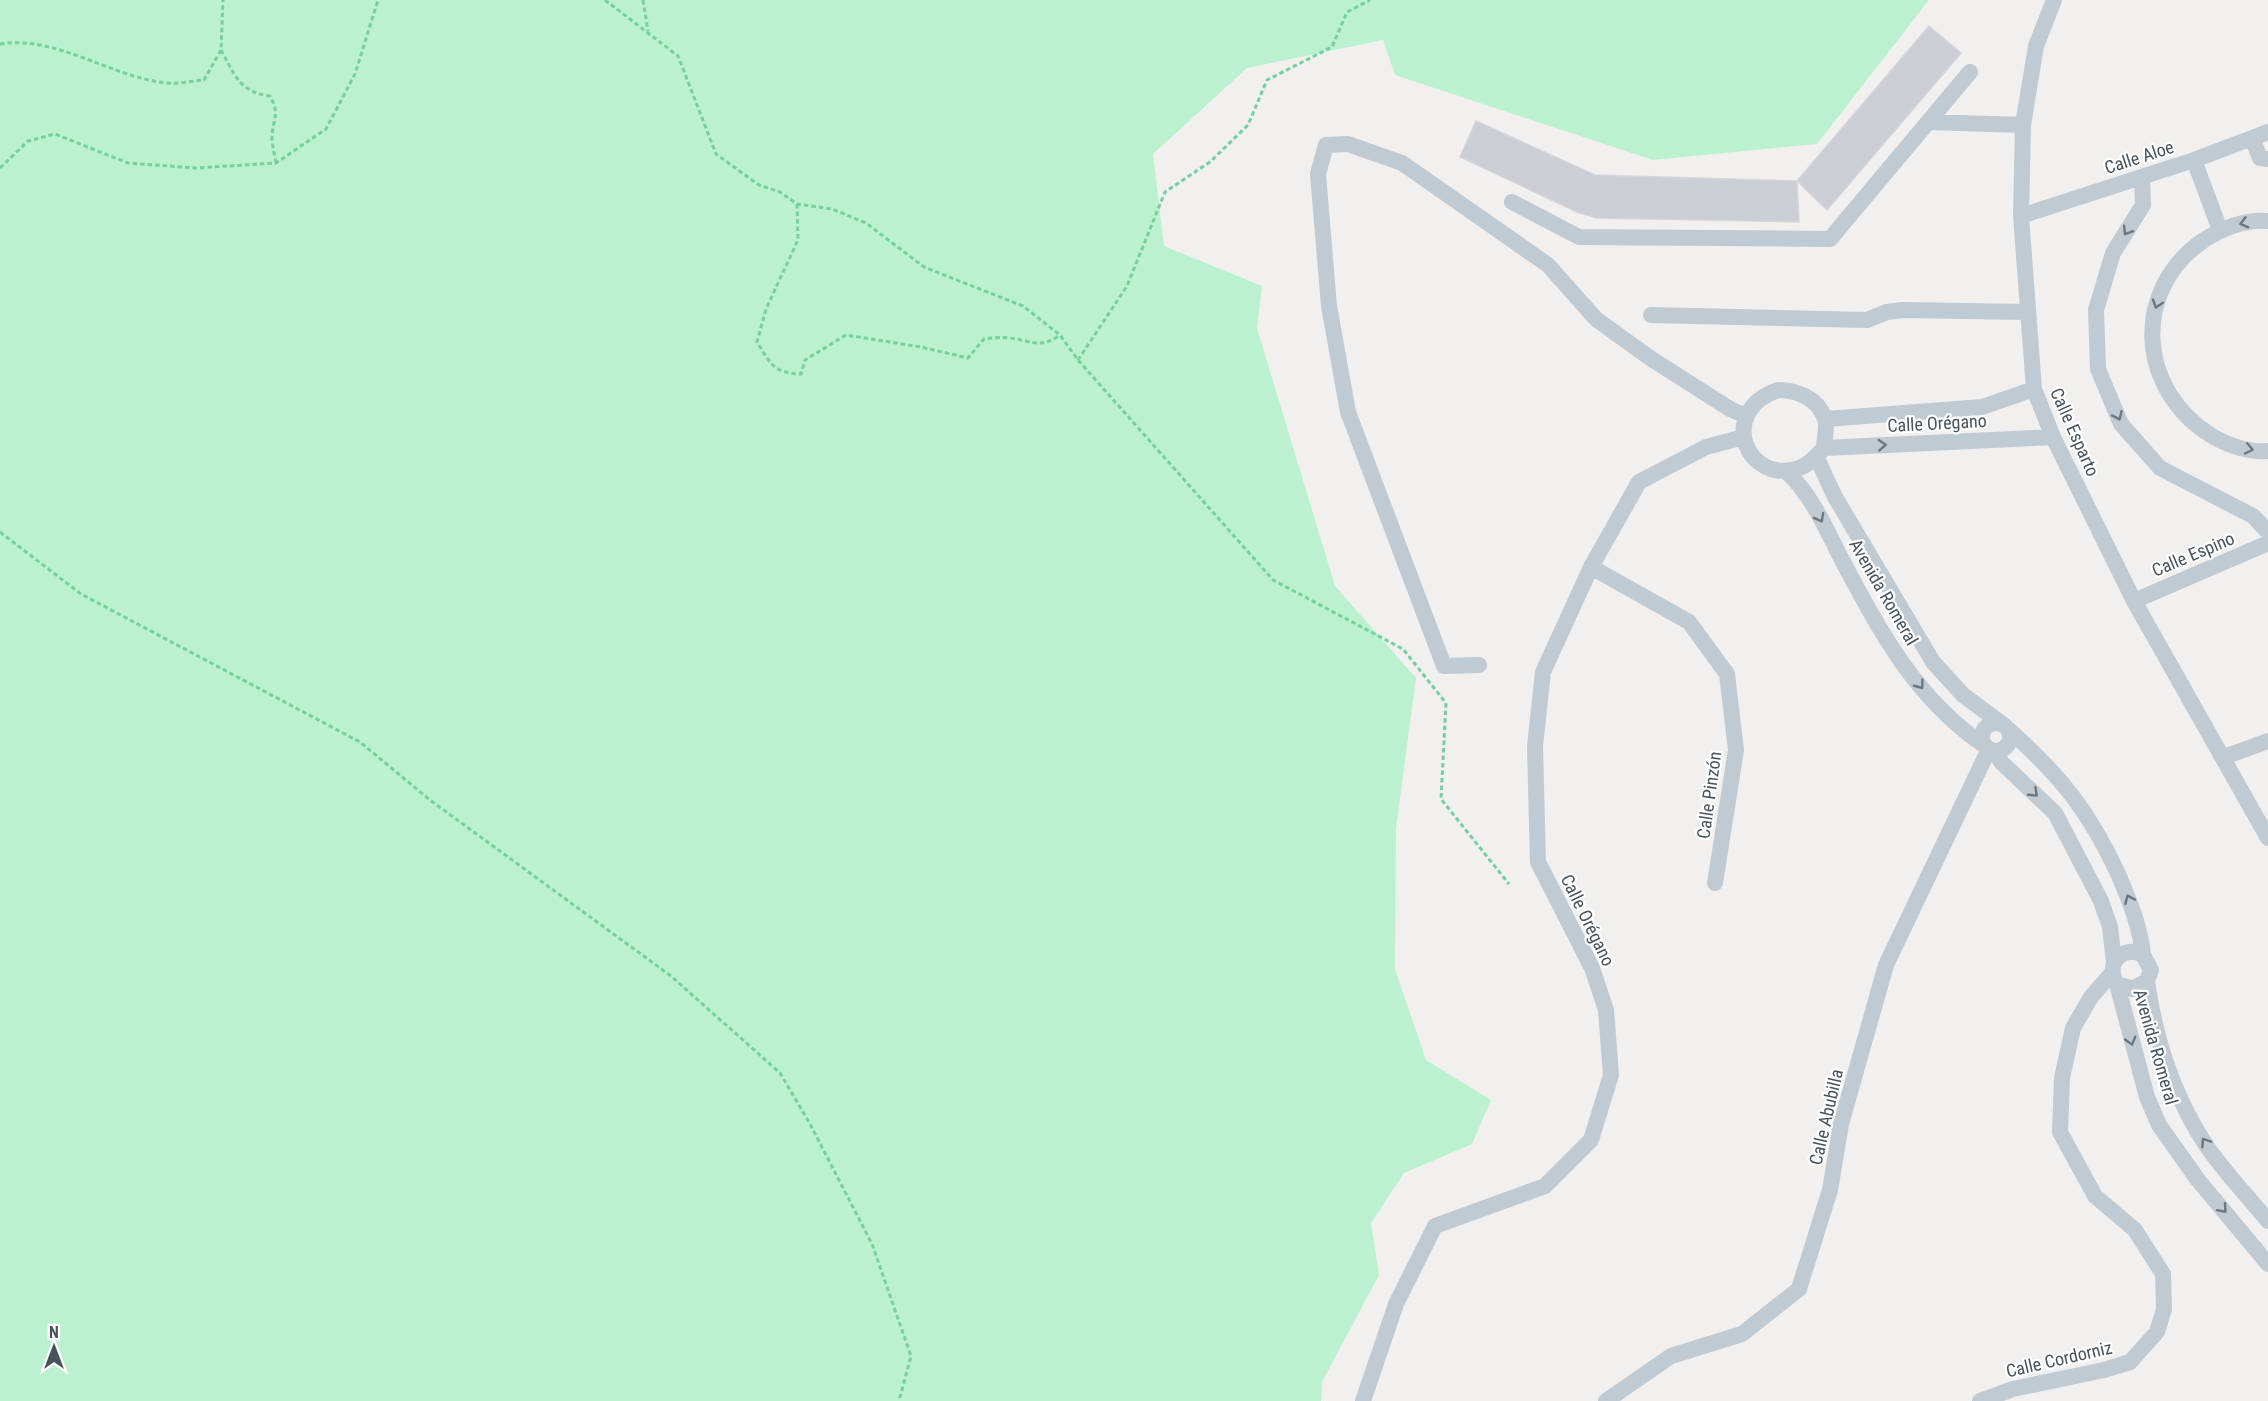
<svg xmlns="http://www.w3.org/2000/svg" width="2268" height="1401" font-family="'Roboto Condensed',sans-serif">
  <rect width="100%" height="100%" fill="#f2efef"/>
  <path fill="#bcf1cf" d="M 0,0 L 1929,0 L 1817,144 L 1653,160 L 1395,75 L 1383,40 L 1247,68 L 1153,154 L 1164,246 L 1262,286 L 1257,328 L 1335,586 L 1416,678 L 1396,828 L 1395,969 L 1426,1060 L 1491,1100 L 1472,1144 L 1404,1173 L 1371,1223 L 1379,1275 L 1322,1382 L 1321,1401 L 0,1401 Z"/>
  <path fill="#cbced4" stroke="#d3d5db" stroke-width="1.5" d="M 1929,26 L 1961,53 L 1827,210 L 1797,181 Z
    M 1476,121 L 1595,175 L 1797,181 L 1799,222 L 1597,218 L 1577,212 L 1460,157 Z"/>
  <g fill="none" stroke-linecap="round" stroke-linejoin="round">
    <path stroke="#73d09f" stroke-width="3" stroke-dasharray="4.5 3" stroke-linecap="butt" d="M 605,0 L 678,56 L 716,154 L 759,185 L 780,192 L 797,204 L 832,209 L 866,223 L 924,267 L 1023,306 L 1060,335 L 1078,360 L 1273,580 L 1403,649 L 1446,703 L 1441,799 L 1509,884
      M 643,0 L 648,31
      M 0,44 C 57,35 110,77 167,83 C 178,84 192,81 204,80 L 221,50 L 223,0
      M 221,50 C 235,75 239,92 270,96 C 281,116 272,120 272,138 C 272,146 275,155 276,163
      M 0,168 L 28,141 L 55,134 L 128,163 L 196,168 L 276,163 L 326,129 L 355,74 L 378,0
      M 797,204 L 798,240 L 766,309 L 757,342 C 771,364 773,373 801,374 L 805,360 L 846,335 L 921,347 L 968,358 L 984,339 C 992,338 1001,337 1009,338 C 1032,340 1039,350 1060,335
      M 1078,360 L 1127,286 L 1165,192 L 1210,162 L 1248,125 L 1267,80 L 1332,47 L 1347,12 L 1370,0
      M 0,532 L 81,594 L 360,742 L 430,800 L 671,976 L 780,1073 L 809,1122 L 872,1244 L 911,1356 L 899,1401"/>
    <path stroke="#bfcad2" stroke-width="16" d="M 2054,0 L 2036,46 L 2023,125 L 2021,216 L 2034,389 L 2053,437 L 2134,601 L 2268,838
      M 1928,122 L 2023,125
      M 2252,138 L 2260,158 L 2268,159
      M 2194,160 L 2220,230
      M 2142,177 L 2143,205 L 2113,253 L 2096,310 L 2098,369 L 2121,424 L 2160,468 L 2253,516 L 2268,532
      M 1512,202 L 1579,237 L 1830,239 L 1970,72
      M 2021,216 L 2194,160 L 2268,132
      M 2268,221 C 2245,219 2223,228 2204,240 C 2130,290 2138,391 2212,436 C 2227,445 2250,453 2268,451
      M 1651,315 L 1867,320 L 1887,312 L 1903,310 L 2028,312
      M 1778,390 C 1797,390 1818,398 1825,419 C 1828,426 1824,439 1824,448 C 1816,456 1809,465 1799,468 C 1747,486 1716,411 1778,390 Z
      M 1826,419 L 1982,407 L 2034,389
      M 1824,448 L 2053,437
      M 1816,456 L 1835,497 L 1933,662 L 1963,695 L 2005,726
      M 1786,471 C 1812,495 1826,529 1842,560 C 1881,633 1915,698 1985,746
      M 1591,567 L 1689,622 L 1727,674 L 1736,750 L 1715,883
      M 2134,601 L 2268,543
      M 1479,665 L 1444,666 L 1348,412 L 1329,306 L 1318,174 L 1326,145 L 1348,144 L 1402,163 L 1548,265 L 1596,319 L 1650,358 L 1730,409 L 1746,416
      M1982 737a14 14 0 1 1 28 0a14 14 0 1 1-28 0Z
      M 2008,729 C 2060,775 2090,812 2119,876 C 2130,902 2140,926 2143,955
      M 1994,751 L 2002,763 L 2055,813 L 2101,901 L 2110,927 L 2114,962
      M 2224,757 L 2268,741
      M 2147,981 C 2155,1038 2173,1094 2204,1142 C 2222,1170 2247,1195 2268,1221
      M 2117,984 L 2133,989 L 2147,981 L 2151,970 L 2143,955 C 2123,944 2104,964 2117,984 L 2147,1097 L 2159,1125 L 2198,1180 L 2268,1264
      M 1363,1401 L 1396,1304 L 1435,1226 L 1545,1186 L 1591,1140 L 1611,1075 L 1606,1010 L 1592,968 L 1538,862 L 1535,746 L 1543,672 L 1591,567 L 1639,482 L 1706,447 L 1744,437
      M 1606,1401 L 1671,1356 L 1742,1334 L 1799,1289 L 1830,1190 L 1841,1124 L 1886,965 L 1989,749
      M 1980,1401 L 2013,1389 L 2104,1370 L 2130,1362 L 2157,1332 L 2164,1309 L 2163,1274 L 2135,1230 L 2095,1196 L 2060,1132 L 2062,1078 L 2073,1028 L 2091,997 L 2112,973"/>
  </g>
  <defs><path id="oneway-chevron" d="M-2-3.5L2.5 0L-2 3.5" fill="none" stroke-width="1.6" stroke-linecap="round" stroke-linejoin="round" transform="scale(1.5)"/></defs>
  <g stroke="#6a7780">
    <use href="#oneway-chevron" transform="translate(2244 223) rotate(165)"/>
    <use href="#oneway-chevron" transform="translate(2127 231) rotate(121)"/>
    <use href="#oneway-chevron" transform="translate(2157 304) rotate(108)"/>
    <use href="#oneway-chevron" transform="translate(2118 416) rotate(66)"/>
    <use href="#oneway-chevron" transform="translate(1882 445) rotate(-3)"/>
    <use href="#oneway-chevron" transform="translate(2249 449) rotate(12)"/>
    <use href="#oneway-chevron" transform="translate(1820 518) rotate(62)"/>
    <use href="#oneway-chevron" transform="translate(1920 685) rotate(53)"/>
    <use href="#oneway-chevron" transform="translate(2034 793) rotate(43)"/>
    <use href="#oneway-chevron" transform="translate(2129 899) rotate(-114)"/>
    <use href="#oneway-chevron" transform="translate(2131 1041) rotate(74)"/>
    <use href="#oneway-chevron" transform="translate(2205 1142) rotate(-124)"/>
    <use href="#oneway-chevron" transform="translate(2223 1209) rotate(49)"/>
  </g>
  <g text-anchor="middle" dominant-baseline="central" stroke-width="4.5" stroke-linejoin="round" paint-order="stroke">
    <g font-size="18" fill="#46535d" stroke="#fff">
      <text transform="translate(2139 157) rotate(-18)">Calle Aloe</text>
      <text transform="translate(1937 423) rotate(-3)">Calle Orégano</text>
      <text transform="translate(2075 432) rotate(66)">Calle Esparto</text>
      <text transform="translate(2193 554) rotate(-23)">Calle Espino</text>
      <text transform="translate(1884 592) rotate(60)">Avenida Romeral</text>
      <text transform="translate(1709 795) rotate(-82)">Calle Pinzón</text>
      <text transform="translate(1588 920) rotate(64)">Calle Orégano</text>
      <text transform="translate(2156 1047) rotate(74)">Avenida Romeral</text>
      <text transform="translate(1826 1117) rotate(-77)">Calle Abubilla</text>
      <text transform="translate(2059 1359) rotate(-13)">Calle Cordorniz</text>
    </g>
  </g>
  <g transform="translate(54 1347)" stroke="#ffffff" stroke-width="4.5" paint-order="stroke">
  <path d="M0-4.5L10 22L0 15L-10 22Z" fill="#46535d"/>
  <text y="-9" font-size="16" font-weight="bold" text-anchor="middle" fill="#46535d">N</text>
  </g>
</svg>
